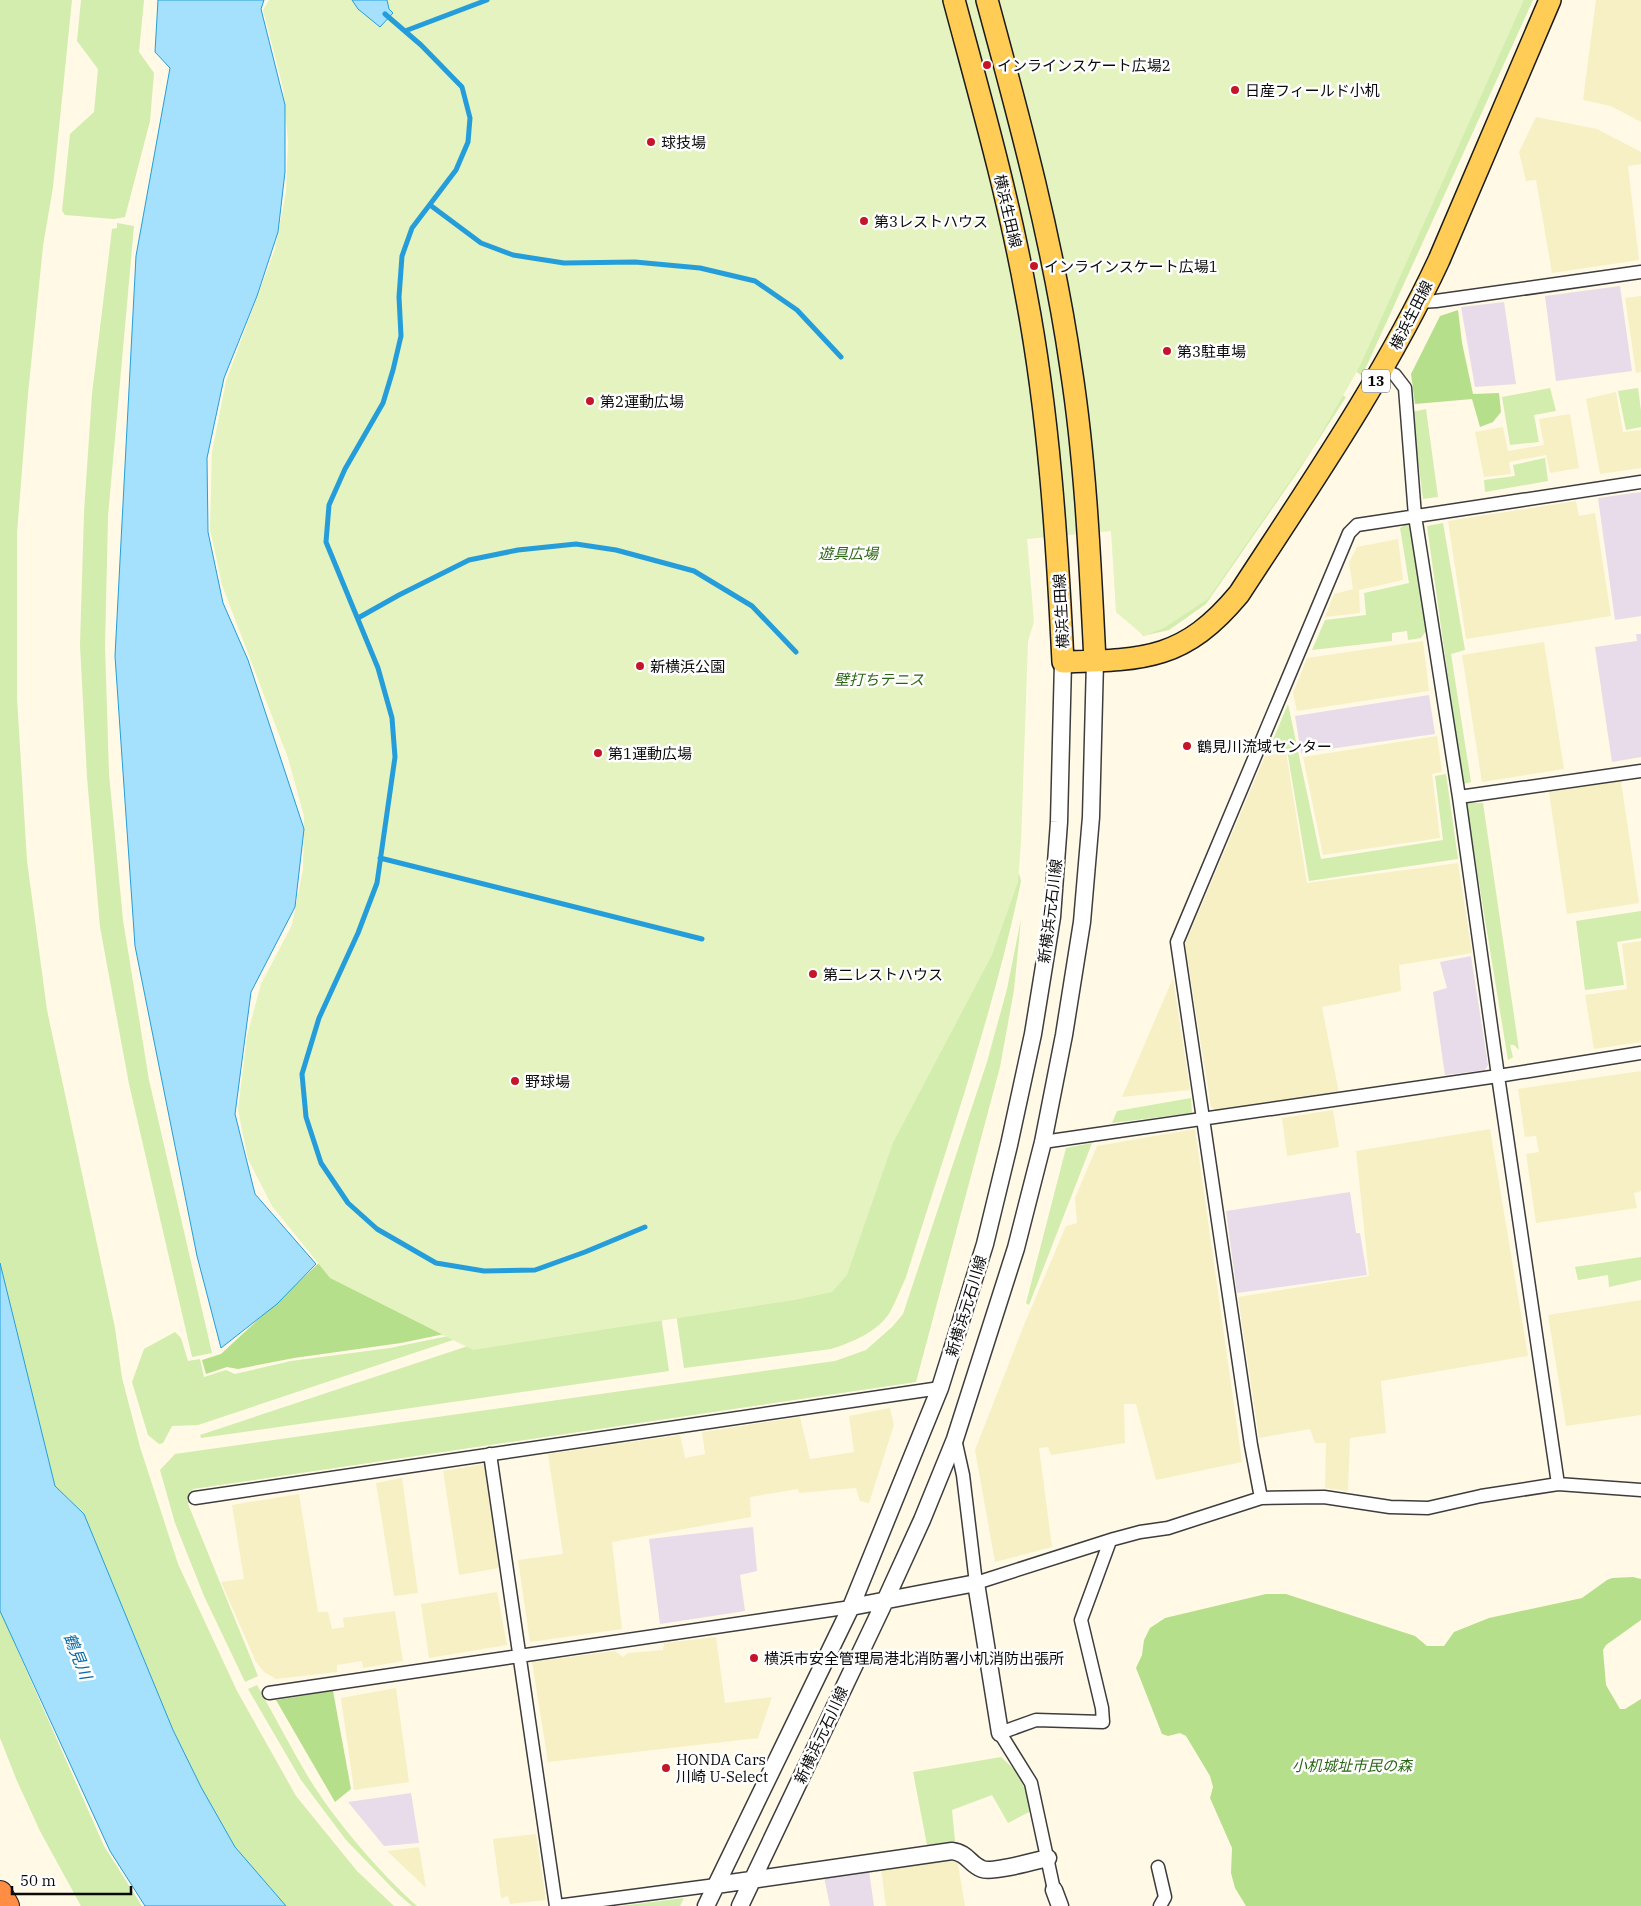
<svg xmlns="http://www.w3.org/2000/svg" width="1641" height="1906" font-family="'IBM Plex Serif','Noto Sans JP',serif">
  <rect width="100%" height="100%" fill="#fff9e6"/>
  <path fill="#e8dcea" d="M 1620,286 L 1632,371 L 1556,381 L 1545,296 Z
    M 1504,302 L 1516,384 L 1475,387 L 1461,307 Z
    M 1641,492 L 1641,616 L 1615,620 L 1598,498 Z
    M 1636,634 L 1641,634 L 1641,757 L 1612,762 L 1595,647 L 1637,641 Z
    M 1429,695 L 1435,734 L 1301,753 L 1295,716 Z
    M 1471,956 L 1488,1065 L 1485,1070 L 1445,1075 L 1433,992 L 1447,988 L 1440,962 Z
    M 1350,1192 L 1356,1233 L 1360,1233 L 1367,1275 L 1237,1293 L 1226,1211 Z
    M 753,1527 L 757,1571 L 740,1575 L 745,1611 L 660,1624 L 649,1539 Z
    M 411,1793 L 419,1843 L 384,1846 L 348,1802 Z
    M 869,1871 L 874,1906 L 830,1906 L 824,1877 Z"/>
  <path fill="#f7f0c4" d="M 1596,0 L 1641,0 L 1641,122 L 1611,106 L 1583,100 Z
    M 1536,117 L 1597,129 L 1641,152 L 1641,164 L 1628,166 L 1639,260 L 1552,273 L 1536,180 L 1526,181 L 1519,152 Z
    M 1641,296 L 1641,372 L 1636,373 L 1625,298 Z
    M 1616,392 L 1623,432 L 1641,430 L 1641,468 L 1600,474 L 1586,399 Z
    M 1570,414 L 1579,468 L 1550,473 L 1546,455 L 1509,462 L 1511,474 L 1484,477 L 1475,432 L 1503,427 L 1508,451 L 1544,445 L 1539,419 Z
    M 1576,501 L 1579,516 L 1595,513 L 1611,616 L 1466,639 L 1448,521 Z
    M 1398,539 L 1403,580 L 1359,590 L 1360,613 L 1325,617 L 1334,594 L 1353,589 L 1349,562 L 1357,547 Z
    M 1423,641 L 1429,691 L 1297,711 L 1293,693 L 1307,658 Z
    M 1544,642 L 1564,769 L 1482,782 L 1462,655 Z
    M 1437,736 L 1442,772 L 1432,774 L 1440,838 L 1323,855 L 1303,757 Z
    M 1286,752 L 1307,883 L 1458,863 L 1472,953 L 1399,965 L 1401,991 L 1322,1007 L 1339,1093 L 1216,1110 L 1211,1107 L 1185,944 L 1265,756 Z
    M 1621,781 L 1639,903 L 1567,914 L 1549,792 Z
    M 1641,941 L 1641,1042 L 1594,1049 L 1585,995 L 1627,989 L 1622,944 Z
    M 1173,978 L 1190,1090 L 1122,1097 Z
    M 1641,1071 L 1641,1191 L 1634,1193 L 1637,1208 L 1536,1223 L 1526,1154 L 1539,1152 L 1536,1136 L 1525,1137 L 1518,1089 Z
    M 1333,1110 L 1339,1147 L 1287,1156 L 1282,1118 Z
    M 1195,1129 L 1242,1462 L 1156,1480 L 1136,1404 L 1124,1404 L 1125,1443 L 1051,1455 L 1048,1447 L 1039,1448 L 1052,1547 L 995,1562 L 975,1450 L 1024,1325 L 1066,1226 L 1077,1223 L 1075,1198 L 1097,1146 Z
    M 1490,1129 L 1528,1356 L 1381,1381 L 1386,1433 L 1350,1438 L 1348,1491 L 1325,1488 L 1326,1443 L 1315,1443 L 1310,1429 L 1259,1438 L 1238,1297 L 1369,1276 L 1356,1151 Z
    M 1641,1300 L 1641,1415 L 1566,1426 L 1548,1315 Z
    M 890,1408 L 894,1425 L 869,1503 L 860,1501 L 856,1488 L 799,1493 L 798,1489 L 750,1497 L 751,1517 L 612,1542 L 622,1629 L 530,1642 L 518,1560 L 563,1554 L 548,1454 L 680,1435 L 685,1458 L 705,1454 L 702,1432 L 800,1417 L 810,1459 L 854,1452 L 849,1416 Z
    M 484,1464 L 499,1568 L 459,1575 L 443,1471 Z
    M 402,1478 L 418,1593 L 394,1596 L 376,1483 Z
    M 299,1494 L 318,1612 L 328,1612 L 332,1629 L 344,1627 L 343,1618 L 395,1611 L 403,1661 L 363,1668 L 362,1661 L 337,1665 L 337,1672 L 276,1679 L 264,1672 L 256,1662 L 221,1582 L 244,1579 L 232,1505 Z
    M 497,1592 L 507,1645 L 429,1658 L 421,1604 Z
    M 716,1637 L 725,1703 L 772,1697 L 758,1738 L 548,1762 L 532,1662 L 615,1651 L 623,1657 L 628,1653 L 663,1650 L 664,1643 Z
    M 396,1688 L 409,1782 L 354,1790 L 341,1698 Z
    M 536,1834 L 546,1900 L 510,1904 L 508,1896 L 501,1898 L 493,1839 Z
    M 419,1847 L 426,1888 L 387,1851 Z
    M 955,1857 L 957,1859 L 965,1906 L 886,1906 L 881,1868 Z"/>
  <path fill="#d2edad" d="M 0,0 L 72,0 L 53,187 L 43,246 L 28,394 L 17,533 L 17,698 L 27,861 L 47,1010 L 115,1328 L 122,1378 L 140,1447 L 178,1564 L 237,1691 L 296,1796 L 357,1871 L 394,1906 L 286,1906 L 235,1847 L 201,1787 L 173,1730 L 84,1514 L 55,1486 L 0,1263 Z
    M 81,0 L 144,0 L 139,52 L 154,73 L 150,121 L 125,217 L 114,219 L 65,215 L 62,211 L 70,134 L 94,112 L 98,69 L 77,41 Z
    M 1498,0 L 1533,0 L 1362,376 L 1341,360 Z
    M 117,223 L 134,226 L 108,516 L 105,646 L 109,774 L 123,920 L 149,1080 L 212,1353 L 192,1357 L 129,1084 L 100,927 L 87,777 L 80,645 L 84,512 L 92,394 L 112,229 L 117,228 Z
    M 1550,388 L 1556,411 L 1534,415 L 1539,442 L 1510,445 L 1502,397 Z
    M 1638,388 L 1641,411 L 1641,427 L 1626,430 L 1618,391 Z
    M 1329,389 L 1346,397 L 1299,470 L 1206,604 L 1169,630 L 1143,636 L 1139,630 Z
    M 1426,409 L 1438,497 L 1423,499 L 1412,412 Z
    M 1545,458 L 1548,481 L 1485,492 L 1484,480 L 1515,476 L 1513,465 Z
    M 1407,523 L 1412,531 L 1426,631 L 1421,638 L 1408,640 L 1407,631 L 1392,633 L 1392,641 L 1312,650 L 1325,620 L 1366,615 L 1364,593 L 1409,583 L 1400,528 Z
    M 1443,523 L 1465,650 L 1451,654 L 1471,782 L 1463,784 L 1427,526 Z
    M 1288,704 L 1321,859 L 1443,840 L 1435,776 L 1446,774 L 1458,859 L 1309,881 L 1287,750 L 1267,754 Z
    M 1466,803 L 1483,803 L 1519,1050 L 1514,1045 L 1510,1045 L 1513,1057 L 1508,1060 Z
    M 1019,873 L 1021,881 C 993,1015 947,1145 906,1277 C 901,1288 896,1301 890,1312 C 879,1331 851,1343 831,1349 L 684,1368 L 676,1313 L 892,1135 L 997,940 Z
    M 1641,911 L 1641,938 L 1617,942 L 1624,985 L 1585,990 L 1576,921 Z
    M 1021,919 L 1014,990 L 1000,1067 L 916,1382 L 193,1489 L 188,1504 L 258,1676 L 245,1682 L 204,1596 L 175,1523 L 160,1470 L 175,1454 L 835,1361 L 866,1350 L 892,1327 L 903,1314 L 987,1062 L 1007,989 Z
    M 1191,1098 L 1192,1113 L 1112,1123 L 1117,1111 Z
    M 1092,1143 L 1029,1305 L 1026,1303 L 1066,1148 Z
    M 1641,1257 L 1641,1280 L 1609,1287 L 1608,1275 L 1578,1280 L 1575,1267 Z
    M 661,1316 L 669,1371 L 201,1438 L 200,1435 L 468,1346 Z
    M 175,1332 L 181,1338 L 188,1361 L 200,1359 L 204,1377 L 226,1370 L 235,1374 L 291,1361 L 390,1348 L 453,1335 L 453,1340 L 198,1425 L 172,1426 L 163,1443 L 159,1444 L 148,1435 L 132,1382 L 144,1349 Z
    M 0,1611 L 104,1846 L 142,1906 L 81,1906 L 40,1831 L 17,1781 L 0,1738 Z
    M 257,1685 C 274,1715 290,1746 307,1775 C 335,1821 378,1871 417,1906 L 412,1906 L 398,1894 L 346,1840 L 301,1780 L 248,1689 Z
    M 1001,1757 L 1016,1771 L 1028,1795 L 1031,1811 L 1008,1823 L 992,1795 L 952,1810 L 955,1841 L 927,1845 L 913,1772 Z
    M 684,1898 L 680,1906 L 621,1906 Z"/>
  <path fill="#b6df8b" d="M 1458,310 L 1462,343 L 1473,394 L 1499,393 L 1501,412 L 1493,422 L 1480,427 L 1472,399 L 1415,404 L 1411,374 L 1440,316 Z
    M 319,1263 L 454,1332 L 401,1343 L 294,1358 L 238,1369 L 227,1367 L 206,1374 L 202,1360 L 221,1354 Z
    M 1633,1577 L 1641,1579 L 1641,1620 L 1606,1645 L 1603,1650 L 1606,1685 L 1620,1709 L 1625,1709 L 1641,1699 L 1641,1906 L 1246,1906 L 1235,1888 L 1231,1873 L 1232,1848 L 1210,1798 L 1213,1787 L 1210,1776 L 1186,1736 L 1180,1733 L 1168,1736 L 1162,1734 L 1136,1668 L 1142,1655 L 1144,1640 L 1150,1628 L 1165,1618 L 1266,1594 L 1286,1594 L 1415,1636 L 1427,1646 L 1444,1646 L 1454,1632 L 1489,1618 L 1582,1598 L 1607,1580 L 1612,1578 Z
    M 333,1691 L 351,1789 L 335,1802 L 276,1700 Z"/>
  <path fill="#e4f3bf" d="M 269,0 L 1524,0 L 1360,366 L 1313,448 L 1208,599 L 1164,628 L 1144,636 L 1116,612 L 1111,531 L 1027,539 L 1034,622 L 1028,641 L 1021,843 L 1018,882 L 992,955 L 893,1143 L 847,1275 L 832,1292 L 795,1300 L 473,1350 L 330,1278 L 272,1206 L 248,1159 L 238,1110 L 247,1036 L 261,984 L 292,925 L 303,869 L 304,816 L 288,758 L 222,585 L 210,529 L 212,452 L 226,381 L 275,249 L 286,192 L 288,141 L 283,88 L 263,10 Z"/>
  <path fill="#a5e1fc" stroke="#259dda" d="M 158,0 L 264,0 L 261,9 L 285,105 L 285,172 L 278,232 L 257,296 L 224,378 L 207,458 L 208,532 L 223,603 L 248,660 L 304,829 L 295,907 L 251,992 L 235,1114 L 255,1194 L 316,1264 L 277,1304 L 221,1348 L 197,1256 L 135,946 L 115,656 L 136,256 L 170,68 L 155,52 Z
    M 352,0 L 387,0 L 389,9 L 393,13 L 380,27 L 358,9 Z
    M 0,1263 L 55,1486 L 84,1514 L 173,1730 L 201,1787 L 235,1847 L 286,1906 L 145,1906 L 110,1851 L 0,1611 Z"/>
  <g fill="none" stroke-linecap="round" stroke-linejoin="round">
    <path stroke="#259dda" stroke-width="5" d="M 385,14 L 421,45 L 462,87 L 470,118 L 468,142 L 456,170 L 412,228 L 402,256 L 399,297 L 401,336 L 393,370 L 383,403 L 345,469 L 329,505 L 326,542 L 378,668 L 392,718 L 395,757 L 377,883 L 358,933 L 319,1018 L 302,1074 L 306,1117 L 321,1163 L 348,1203 L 377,1229 L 436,1263 L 484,1271 L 535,1270 L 585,1252 L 645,1227
      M 405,31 L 487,0
      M 430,205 L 481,243 L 513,255 L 564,263 L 635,262 L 700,268 L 755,281 L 797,310 L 841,357
      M 358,618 L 399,595 L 469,560 L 518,550 L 576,544 L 616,550 L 694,571 L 752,606 L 796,652
      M 380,858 L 702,939"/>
    <defs>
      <path id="minor" d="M 1420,302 L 1436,301 L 1641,272
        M 1383,370 L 1395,375 L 1405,388 L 1415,516 L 1459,797 L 1498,1076 L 1558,1484
        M 1459,797 L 1641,771
        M 1043,1142 L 1498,1076 L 1641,1053
        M 955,1439 L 963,1475 L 976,1583 L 1114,1539 L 1140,1532 L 1168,1528 L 1261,1498 L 1324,1497 L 1390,1507 L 1428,1508 L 1481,1496 L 1558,1484 L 1641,1490
        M 490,1454 L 556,1906
        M 195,1498 L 940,1388
        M 1261,1498 L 1251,1445 L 1177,942 L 1349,533 L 1357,525 L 1641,482
        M 269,1693 L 851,1607
        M 1158,1867 L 1165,1897 L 1160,1906
        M 1054,1890 L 1031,1783 L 1000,1733 L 1036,1720 L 1103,1722 L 1102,1708 L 1081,1620 L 1110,1541
        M 557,1906 L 716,1885"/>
      <path id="tertiary" d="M 851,1607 L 976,1583 L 1000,1733
        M 716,1885 L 952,1851 C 968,1853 969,1864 982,1869 C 992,1873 1035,1861 1048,1858
        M 1054,1890 L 1060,1906
        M 706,1906 L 851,1607 L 940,1388 L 985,1244 L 1009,1145 L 1033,1034 L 1052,917 L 1059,822 L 1063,662
        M 740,1906 L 885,1601 L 922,1520 L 955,1439 L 1016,1248 L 1043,1142 L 1064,1035 L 1082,922 L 1091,817 L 1095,661"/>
      <path id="primary" d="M 954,0 C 980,97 1008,195 1026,294 C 1049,415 1057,539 1063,662 C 1145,660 1184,660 1239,594 C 1310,485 1384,378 1439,260 L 1550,0
        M 987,0 C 1020,121 1053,243 1071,368 C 1086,465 1090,563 1095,661"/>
      <path id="motorway" d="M 0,1893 L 7,1906"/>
    </defs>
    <use href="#minor" stroke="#3d3d3d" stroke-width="15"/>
    <use href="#tertiary" stroke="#3d3d3d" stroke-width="19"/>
    <use href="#primary" stroke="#1b1b1b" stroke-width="24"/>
    <use href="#motorway" stroke="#1b1b1b" stroke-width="26"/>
    <use href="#minor" stroke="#fff" stroke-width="12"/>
    <use href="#tertiary" stroke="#fff" stroke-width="16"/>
    <use href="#primary" stroke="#ffcc56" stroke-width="21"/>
    <use href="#motorway" stroke="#ff8e44" stroke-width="24"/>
  </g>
  <g fill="#c51629" stroke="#fff" stroke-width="2">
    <circle cx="987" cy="65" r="5"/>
    <circle cx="1235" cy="90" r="5"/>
    <circle cx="651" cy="142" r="5"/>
    <circle cx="864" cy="221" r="5"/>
    <circle cx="1034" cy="266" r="5"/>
    <circle cx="1167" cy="351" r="5"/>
    <circle cx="590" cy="401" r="5"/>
    <circle cx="640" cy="666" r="5"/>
    <circle cx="1187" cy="746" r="5"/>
    <circle cx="598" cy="753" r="5"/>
    <circle cx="813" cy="974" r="5"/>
    <circle cx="515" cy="1081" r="5"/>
    <circle cx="754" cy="1658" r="5"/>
    <circle cx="666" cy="1768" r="5"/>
  </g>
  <g text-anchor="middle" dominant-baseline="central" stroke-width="5" stroke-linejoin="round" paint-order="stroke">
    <rect fill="#fff" stroke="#545454" stroke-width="1" x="1362" y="369.5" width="28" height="23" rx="4"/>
    <g font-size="14" font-weight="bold" fill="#0a0a0a">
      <text x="1376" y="381">13</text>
    </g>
    <g font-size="15" fill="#0a0a0a" stroke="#fff" text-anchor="start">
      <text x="997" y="65">インラインスケート広場2</text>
      <text x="1245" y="90">日産フィールド小机</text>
      <text x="661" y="142">球技場</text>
      <text x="874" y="221">第3レストハウス</text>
      <text x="1044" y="266">インラインスケート広場1</text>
      <text x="1177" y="351">第3駐車場</text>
      <text x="600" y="401">第2運動広場</text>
      <text x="650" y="666">新横浜公園</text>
      <text x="1197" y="746">鶴見川流域センター</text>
      <text x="608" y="753">第1運動広場</text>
      <text x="823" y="974">第二レストハウス</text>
      <text x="525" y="1081">野球場</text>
      <text x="764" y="1658">横浜市安全管理局港北消防署小机消防出張所</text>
      <text x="676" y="1759">HONDA Cars<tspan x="676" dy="17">川崎 U-Select</tspan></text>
    </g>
    <g font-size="15" fill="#0a0a0a" stroke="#fff">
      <text transform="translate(1008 211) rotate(77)">横浜生田線</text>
      <text transform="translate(1411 315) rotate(-63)">横浜生田線</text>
      <text transform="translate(1061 611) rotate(-93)">横浜生田線</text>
      <text transform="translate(1050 911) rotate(-83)">新横浜元石川線</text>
      <text transform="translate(966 1306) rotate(-73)">新横浜元石川線</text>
      <text transform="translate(821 1735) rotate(-65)">新横浜元石川線</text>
    </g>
    <g font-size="15" font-style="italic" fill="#2b6615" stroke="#fff">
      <text x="848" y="553">遊具広場</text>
      <text x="879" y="679">壁打ちテニス</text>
      <text x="1352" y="1765">小机城址市民の森</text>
    </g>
    <g font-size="16" font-style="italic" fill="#096ba5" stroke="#fff">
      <text transform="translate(78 1656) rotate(68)">鶴見川</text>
    </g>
  </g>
  <path d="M12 1886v8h119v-8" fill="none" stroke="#0a0a0a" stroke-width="2.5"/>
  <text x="20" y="1886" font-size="15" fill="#0a0a0a" stroke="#ffffff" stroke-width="4" paint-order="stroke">50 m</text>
</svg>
